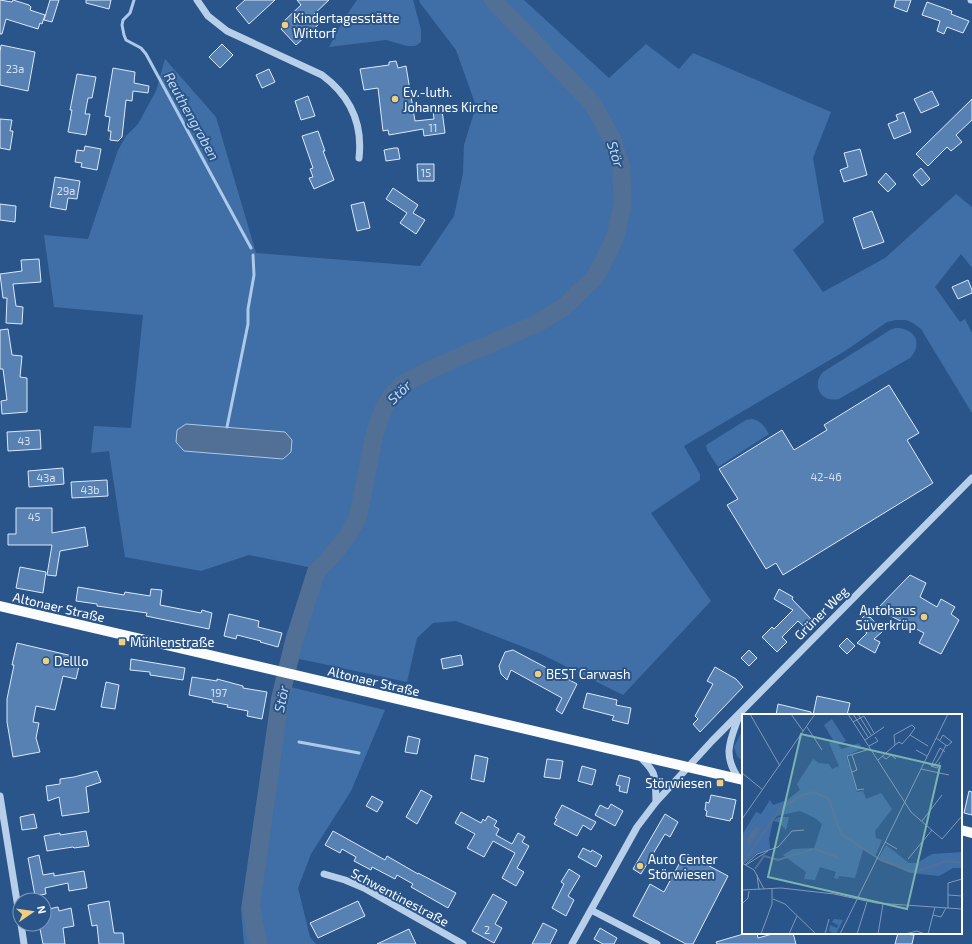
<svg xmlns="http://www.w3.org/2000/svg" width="972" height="944" font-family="'Exo 2',sans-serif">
  <rect width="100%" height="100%" fill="#2a558a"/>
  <path fill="#3f6fa6" d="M 357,0 L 413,0 L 421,30 L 421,42 L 415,46 L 407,46 L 386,40 L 329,47 L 344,19 Z
    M 419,0 L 524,0 L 609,78 L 646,44 L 679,69 L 693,53 L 831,112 L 813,158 L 824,222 L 793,250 L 823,292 L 885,258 L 956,194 L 972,207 L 972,268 L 961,254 L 935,287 L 960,322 L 965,319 L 972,333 L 972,413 L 921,329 L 913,323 L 906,320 L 896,320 L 887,322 L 845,351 L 684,446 L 700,474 L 700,480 L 651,513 L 711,601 L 623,695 L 539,653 L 456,621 L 433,623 L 417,638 L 407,682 L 290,657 L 294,641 L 316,572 L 308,567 L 249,555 L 201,571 L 125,557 L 109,451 L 91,453 L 94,426 L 131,428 L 143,315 L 54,307 L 44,235 L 88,239 L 118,150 L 126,136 L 138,124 L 156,91 L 165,59 L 216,117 L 256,253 L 420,266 L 454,216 L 463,173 L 464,145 L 476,106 L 456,50 L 420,3 Z
    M 895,328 C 914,327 924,343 910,358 L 839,399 C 821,403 811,385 823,372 L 890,330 Z
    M 751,419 C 761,420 764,426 769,434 L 718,467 L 707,450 L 706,445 L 746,420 Z
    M 278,684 L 385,710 L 351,791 L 311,854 L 298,888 L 310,937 L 316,944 L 244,944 L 241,909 L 256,805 Z
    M 743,729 L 743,759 L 742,761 L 737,756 L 734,747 Z"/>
  <path fill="#527095" stroke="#adc9e9" d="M 186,424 L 285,432 L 292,440 L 291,452 L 283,459 L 184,451 L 176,442 L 177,430 Z"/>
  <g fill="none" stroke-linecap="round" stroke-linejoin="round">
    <path stroke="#adc9e9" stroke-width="3" d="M 134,0 L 130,13 L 123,20 L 122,25 L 124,35 L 126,40 L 141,48 L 146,54 L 251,248
      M 227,427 L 248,324 L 248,309 L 254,275 L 253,255
      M 299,742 L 359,753"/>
    <path stroke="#527095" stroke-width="18" d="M 258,944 L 251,906 L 280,699 L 294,641 L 316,572 L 329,559 L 347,537 L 358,517 L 373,441 L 379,420 L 385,406 L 394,393 L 405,383 L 431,369 L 536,324 L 564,307 L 596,276 L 615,238 L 623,203 L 621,166 L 612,139 L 593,104 L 493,0"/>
  </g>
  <path fill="#5681b2" stroke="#dce8f7" d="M 0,0 L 12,2 L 13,0 L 29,5 L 31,7 L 30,10 L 45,15 L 42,24 L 40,23 L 38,29 L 6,19 L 2,34 L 0,34 Z
    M 50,0 L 59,0 L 52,22 L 44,20 Z
    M 86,0 L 111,0 L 109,9 L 86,3 Z
    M 245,0 L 275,0 L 249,24 L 236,8 Z
    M 297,0 L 329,0 L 312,16 L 319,24 L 296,45 L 281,29 L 285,25 L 283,22 L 301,5 Z
    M 896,0 L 911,0 L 907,12 L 894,7 Z
    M 927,2 L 952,11 L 951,14 L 969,21 L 963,33 L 947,27 L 944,34 L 937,31 L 940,21 L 922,15 Z
    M 222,44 L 233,55 L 220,68 L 209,57 Z
    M 1,45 L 35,52 L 28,91 L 0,85 L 0,52 Z
    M 396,61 L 398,68 L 406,66 L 415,121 L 434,119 L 433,111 L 442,110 L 445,133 L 424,136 L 423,129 L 389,135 L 388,130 L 383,131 L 378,88 L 364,90 L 360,69 L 389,65 L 389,62 Z
    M 113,68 L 135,72 L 134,83 L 149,86 L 148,93 L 133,91 L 132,101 L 126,100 L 122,137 L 118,141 L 110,140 L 111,131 L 108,131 L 110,117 L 105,116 Z
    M 269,69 L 275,82 L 262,88 L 256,75 Z
    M 77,74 L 96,77 L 92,98 L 88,98 L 85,114 L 90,114 L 86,135 L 68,132 L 72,110 L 70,110 Z
    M 932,91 L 939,105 L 921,113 L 914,99 Z
    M 308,96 L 315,116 L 301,120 L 295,101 Z
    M 972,99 L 972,120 L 956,135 L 962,142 L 951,151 L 947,147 L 928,166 L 916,154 Z
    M 904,112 L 911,132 L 894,139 L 888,124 L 898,120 L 896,115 Z
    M 0,119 L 12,120 L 10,131 L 13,131 L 10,150 L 0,148 Z
    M 318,131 L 325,151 L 323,151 L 334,180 L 314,189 L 309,178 L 313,177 L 310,169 L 313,168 L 302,136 Z
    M 85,146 L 101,149 L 97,170 L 81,167 L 82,163 L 75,162 L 77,150 L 84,151 Z
    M 394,148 L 398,148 L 400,159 L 386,161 L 384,150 Z
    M 860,149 L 867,175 L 844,182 L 840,170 L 848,167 L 844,153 Z
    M 417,164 L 434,164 L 434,181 L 418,181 Z
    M 921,168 L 930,179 L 922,186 L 913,175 Z
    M 886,173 L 896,184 L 888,192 L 878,182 Z
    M 55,177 L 80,181 L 77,199 L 68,198 L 66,210 L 50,207 Z
    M 393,188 L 418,205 L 413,213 L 425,220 L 416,234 L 400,223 L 407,213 L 386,199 Z
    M 364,202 L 370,228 L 357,231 L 351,205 Z
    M 0,204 L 16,206 L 15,222 L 0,220 Z
    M 872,211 L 884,242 L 863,249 L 853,218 Z
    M 39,259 L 41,282 L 13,284 L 16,306 L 23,307 L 22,324 L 6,323 L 7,298 L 3,298 L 0,274 L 22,271 L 21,260 Z
    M 968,280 L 972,290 L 972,293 L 958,299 L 952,287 Z
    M 8,329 L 12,355 L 22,356 L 20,377 L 27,378 L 27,412 L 2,414 L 1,401 L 7,400 L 3,369 L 0,369 L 0,330 Z
    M 889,385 L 919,433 L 907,440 L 933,483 L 783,575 L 776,563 L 766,569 L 727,505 L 738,499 L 719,469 L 782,430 L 794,450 L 827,430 L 824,425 Z
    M 40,430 L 41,449 L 8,451 L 7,432 Z
    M 63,468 L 64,484 L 29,487 L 28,471 Z
    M 107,480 L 108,496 L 72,498 L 71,482 Z
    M 16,508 L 52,508 L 52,533 L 85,527 L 88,546 L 60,551 L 56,576 L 47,575 L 52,545 L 8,545 L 8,534 L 16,534 Z
    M 20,567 L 46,572 L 43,593 L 16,588 Z
    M 910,575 L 926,583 L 920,597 L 937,607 L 941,599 L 955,607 L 951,614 L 959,620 L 941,654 L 919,643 L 924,633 L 877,609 Z
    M 78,587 L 124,595 L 125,592 L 150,596 L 151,589 L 162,590 L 160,605 L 201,613 L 202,610 L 212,613 L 209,629 L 146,616 L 147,613 L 97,606 L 97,604 L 76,601 Z
    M 779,589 L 793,597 L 792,599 L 811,619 L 803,626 L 798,621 L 782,637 L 787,642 L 777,652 L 762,637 L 772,627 L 774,629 L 793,610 L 774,599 Z
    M 229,614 L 259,621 L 258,627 L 282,633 L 278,647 L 260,642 L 261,641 L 237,635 L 236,639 L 224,636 Z
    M 865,615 L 869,618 L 870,617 L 883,631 L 874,639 L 880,642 L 875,653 L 857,643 L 867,633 L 856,624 Z
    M 847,638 L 855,646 L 847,654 L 839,646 Z
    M 17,643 L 81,658 L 76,679 L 63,676 L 55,710 L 36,706 L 33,722 L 39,723 L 36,738 L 40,752 L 13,757 L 7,722 L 7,699 L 14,665 L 12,665 Z
    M 513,650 L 577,684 L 562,714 L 556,710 L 562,698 L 511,670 L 507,680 L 501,674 L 499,666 L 505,652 Z
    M 749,650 L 757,658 L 749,666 L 741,658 Z
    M 461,655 L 463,665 L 443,669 L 441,659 Z
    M 131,659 L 185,668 L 183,680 L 150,675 L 150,672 L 130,670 Z
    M 715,667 L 736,679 L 743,687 L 700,732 L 693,724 L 698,719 L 695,716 L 713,684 L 707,681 Z
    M 192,677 L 217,681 L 217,679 L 243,686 L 243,688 L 267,692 L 262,719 L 247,716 L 248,711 L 227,707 L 228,705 L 212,702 L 213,700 L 189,695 Z
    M 106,682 L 119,685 L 115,709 L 101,707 Z
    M 587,693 L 617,700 L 616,705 L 631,708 L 628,724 L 612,720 L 614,716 L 583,708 Z
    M 817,696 L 850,703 L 847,715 L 813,715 Z
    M 778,704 L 811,712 L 811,715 L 776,715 Z
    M 408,736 L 420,739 L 417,754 L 405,752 Z
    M 475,755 L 488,758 L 484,782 L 471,779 Z
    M 547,759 L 563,761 L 560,779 L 544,777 Z
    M 582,766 L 596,770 L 592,785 L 578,781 Z
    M 97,771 L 101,782 L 86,787 L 89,812 L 62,816 L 59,797 L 48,801 L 46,786 L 60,784 L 60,779 L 74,777 Z
    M 619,775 L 630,778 L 627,793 L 619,791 L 620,786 L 616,785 Z
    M 421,790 L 432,796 L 417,824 L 406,817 Z
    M 969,791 L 972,792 L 972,815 L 964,813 Z
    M 711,795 L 736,800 L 732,819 L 731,818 L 730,821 L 706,816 L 707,811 L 705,810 L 706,802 L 709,803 Z
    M 372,796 L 383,802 L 377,812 L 366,806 Z
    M 611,804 L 623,811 L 615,826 L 595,815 L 600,805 L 608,809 Z
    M 562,805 L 596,822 L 591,830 L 583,825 L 577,836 L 554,824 L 557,819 L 555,818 Z
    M 461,812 L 481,823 L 483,819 L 485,821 L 488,816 L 497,821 L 494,826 L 499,829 L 496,835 L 512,844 L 518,833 L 525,837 L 522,842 L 529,846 L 517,868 L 524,872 L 516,886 L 502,878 L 515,853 L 493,841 L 484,857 L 467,848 L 475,834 L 455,823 Z
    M 34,814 L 37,828 L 22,830 L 20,817 Z
    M 665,814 L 678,822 L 670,837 L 665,834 L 641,874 L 633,869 Z
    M 86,831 L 89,846 L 74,848 L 73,847 L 47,851 L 44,836 L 60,833 L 60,835 Z
    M 333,831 L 385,860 L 387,856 L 418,874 L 418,873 L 456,893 L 448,908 L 411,887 L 413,884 L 397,875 L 395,879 L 372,867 L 371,870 L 354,861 L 356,857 L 342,849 L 340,853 L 325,845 Z
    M 583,848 L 591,852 L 592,850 L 602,856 L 596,867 L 578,857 Z
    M 685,853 L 728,876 L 693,944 L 686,944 L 633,916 L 650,884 L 664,892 Z
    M 39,855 L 43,875 L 54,873 L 54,876 L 84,871 L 87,888 L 69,891 L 68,883 L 45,888 L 46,894 L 35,896 L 28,858 Z
    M 569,869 L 580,876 L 568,896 L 574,900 L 566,916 L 552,908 L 564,884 L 561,882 Z
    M 493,894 L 507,902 L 495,924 L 502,928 L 494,943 L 472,931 Z
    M 109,901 L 114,933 L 123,933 L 124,944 L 99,944 L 97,925 L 92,926 L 88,905 Z
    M 358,901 L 365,916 L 318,938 L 310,923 Z
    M 58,907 L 59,911 L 71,908 L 74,926 L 63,928 L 65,944 L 43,944 L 39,924 L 44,924 L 44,910 Z
    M 543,923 L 557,930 L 550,944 L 532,944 Z
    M 600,928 L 617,938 L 614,944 L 603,944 L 594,939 Z
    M 409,929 L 416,944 L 377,944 Z
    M 747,933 L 757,933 L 758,938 L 776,933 L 793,933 L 796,944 L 717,944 L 716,942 Z
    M 898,933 L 914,935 L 912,944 L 895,944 Z"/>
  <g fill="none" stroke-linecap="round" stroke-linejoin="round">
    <path stroke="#b8cfe9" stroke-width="7" d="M 197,0 L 208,16 L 227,31 L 322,75 C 349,95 363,123 359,158
      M 971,0 L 972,0
      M 739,716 C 730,741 722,755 739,779
      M 639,756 C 658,774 655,776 656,802
      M 0,796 L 20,920
      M 324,874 L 345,880 L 364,888 L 463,944
      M 591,910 L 657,944
      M 21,924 L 24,944
      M 572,944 L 637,827 L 656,802 L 712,741 L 972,478"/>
    <path stroke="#fafcfe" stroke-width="10" d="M 0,606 L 743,780
      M 961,830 L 972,833"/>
  </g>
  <g fill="#efce80" stroke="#2a558a" stroke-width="1.5">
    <circle cx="285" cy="25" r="4"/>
    <circle cx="395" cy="99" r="4"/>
    <circle cx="924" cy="617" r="4"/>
    <rect x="118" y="638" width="8" height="8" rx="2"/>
    <circle cx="46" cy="661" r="4"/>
    <circle cx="538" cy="674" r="4"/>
    <rect x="716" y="779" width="8" height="8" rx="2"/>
    <circle cx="640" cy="866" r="4"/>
  </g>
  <g text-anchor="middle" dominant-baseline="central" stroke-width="4" stroke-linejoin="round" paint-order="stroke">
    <g font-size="11" fill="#d5e0ec">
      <text x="15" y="68">23a</text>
      <text x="433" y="127">11</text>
      <text x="426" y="172">15</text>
      <text x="66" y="190">29a</text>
      <text x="24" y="440">43</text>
      <text x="826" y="476">42-46</text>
      <text x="46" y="477">43a</text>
      <text x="90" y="489">43b</text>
      <text x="34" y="516">45</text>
      <text x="219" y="692">197</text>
      <text x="487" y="929">2</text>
    </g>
    <g font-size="13" fill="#fff" stroke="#2a558a" text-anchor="start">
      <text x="293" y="18">Kindertagesstätte<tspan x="293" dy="15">Wittorf</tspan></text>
      <text x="403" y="92">Ev.-luth.<tspan x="403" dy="15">Johannes Kirche</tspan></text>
      <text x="916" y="610" text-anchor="end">Autohaus<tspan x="916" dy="15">Süverkrüp</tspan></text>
      <text x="130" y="642">Mühlenstraße</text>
      <text x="54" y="661">Delllo</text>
      <text x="546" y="674">BEST Carwash</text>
      <text x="712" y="783" text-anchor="end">Störwiesen</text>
      <text x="648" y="859">Auto Center<tspan x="648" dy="15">Störwiesen</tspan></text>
    </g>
    <g font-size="13" fill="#fff" stroke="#2a558a">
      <text transform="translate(59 607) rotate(13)">Altonaer Straße</text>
      <text transform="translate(821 613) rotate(-45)">Grüner Weg</text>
      <text transform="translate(374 681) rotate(13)">Altonaer Straße</text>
      <text transform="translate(400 897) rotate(28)">Schwentinestraße</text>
    </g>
    <g font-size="14" font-style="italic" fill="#c4d9f0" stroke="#2a558a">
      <text transform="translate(192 116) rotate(61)">Reuthengraben</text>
      <text transform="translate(616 154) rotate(73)">Stör</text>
      <text transform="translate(399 392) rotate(-44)">Stör</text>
      <text transform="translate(281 699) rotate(-79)">Stör</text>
    </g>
  </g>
  <g transform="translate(742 714)">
    <rect width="220" height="220" fill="#2a558a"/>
    <path d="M 90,5 L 104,27 L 96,31 L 100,35 L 117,29 L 120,34 L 104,42 L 115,78 L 121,77 L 124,85 L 139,79 L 150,95 L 133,117 L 134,124 L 140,126 L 133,143 L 121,136 L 113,164 L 97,162 L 96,165 L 92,164 L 94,158 L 78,153 L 73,166 L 62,165 L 64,158 L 41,141 L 51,135 L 72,134 L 80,110 L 73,104 L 58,97 L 35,102 L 31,107 L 36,103 L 47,103 L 44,116 L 36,108 L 31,107 L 27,125 L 28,135 L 15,139 L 3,149 L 0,147 L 0,121 L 14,98 L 19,100 L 28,86 L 31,91 L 45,86 L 58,76 L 55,70 L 71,45 L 77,49 L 87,50 L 90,55 L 97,52 L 87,29 L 91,26 L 82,11 ZM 144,131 L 167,149 L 175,149 L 190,140 L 220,138 L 220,154 L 211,154 L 197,162 L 168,159 L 136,145 ZM 92,205 L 101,206 L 94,220 L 87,217 L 88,211 L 95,214 L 96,211 L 90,208 Z" fill="#3f6fa6"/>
    <path d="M 14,112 L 18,115 L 7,133 L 5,125 Z" fill="#527095"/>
    <path fill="none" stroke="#527095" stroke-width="2" d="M 73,135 L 97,144M 0,150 L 39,94 L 62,80 L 72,78 L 87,85 L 99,120 L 139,146 L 168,157 L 176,157 L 204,147 L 220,149M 13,155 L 22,142 L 36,146 L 71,135"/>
    <path fill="none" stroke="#7f99b9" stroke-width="1" d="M 8,0 L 38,52M 49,0 L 61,17M 106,0 L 169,98 L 200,125 L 220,102M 111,0 L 126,23M 116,0 L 129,21M 111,8 L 122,2 L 132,19M 65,13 L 80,36M 194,24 L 205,32 L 210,28 L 201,21 L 198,26M 123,26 L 142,13M 153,31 L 157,28 L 160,30 L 168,21M 127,32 L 136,27 L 133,23M 174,36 L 185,42M 140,42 L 144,45 L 149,41 L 154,45M 198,43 L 204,31M 136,46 L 153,31 L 152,21 L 170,11 L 173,14 L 168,21 L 186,32M 182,48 L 192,52 L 198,43M 198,48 L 195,54 L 189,52 L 198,34 L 203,38M 179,55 L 207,61M 110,58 L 115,56 L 110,41M 0,59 L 21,76M 122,75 L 115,76 L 105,42 L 128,35M 0,105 L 73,0M 180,107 L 200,81M 143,128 L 155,135M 166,145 L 190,116M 0,149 L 12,156 L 22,175M 3,151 L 15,140 L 36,133 L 50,117 L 62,116M 4,151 L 26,137M 15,161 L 17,176M 0,176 L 39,174 L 92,180 L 134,189 L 220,195M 206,181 L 220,182M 31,185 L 43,190 L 74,220M 0,190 L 6,184 L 7,177M 206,194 L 206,169 L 220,165M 191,201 L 199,203 L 204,194M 19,220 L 30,190 L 30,174M 47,220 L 55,202M 83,220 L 87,205M 98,220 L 206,0M 115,220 L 125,188M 136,220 L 141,190M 163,220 L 175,217 L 183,220M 186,220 L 193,193"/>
    <path fill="#7bb4af" fill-opacity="0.15" stroke="#7bb4af" stroke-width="2" d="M 59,20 L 198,52 L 165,195 L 26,163 Z"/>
    <rect width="220" height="220" fill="none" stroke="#fff" stroke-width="2"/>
  </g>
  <g transform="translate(32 912) rotate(77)"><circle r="19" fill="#2a558a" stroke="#7f99b9"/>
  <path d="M0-3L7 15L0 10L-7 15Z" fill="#efce80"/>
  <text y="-6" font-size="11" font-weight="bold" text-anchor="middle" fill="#ffffff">N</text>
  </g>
</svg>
